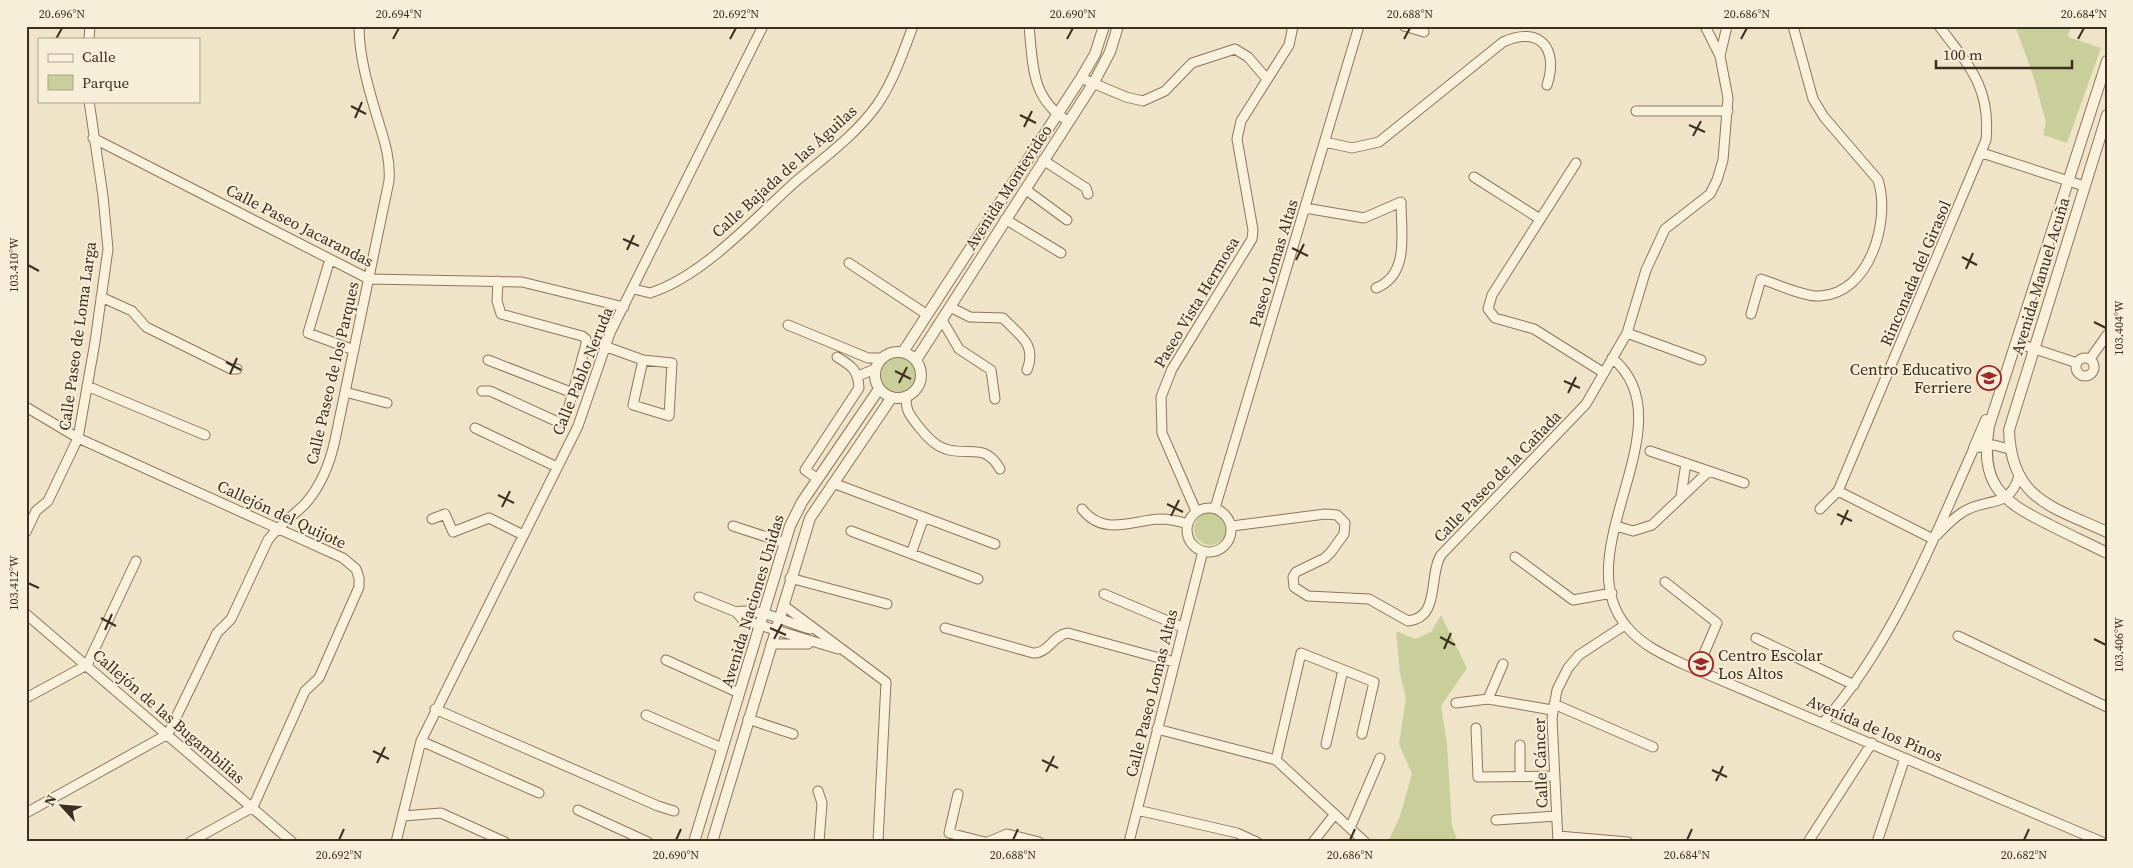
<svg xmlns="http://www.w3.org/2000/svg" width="2133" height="868" font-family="'Source Serif 4',serif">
  <rect width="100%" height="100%" fill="#f0e4c8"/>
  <path fill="#c9cf9b" d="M 2015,26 L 2071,26 L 2068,37 L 2101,48 L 2067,143 L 2043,135 L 2046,122 L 2032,72 Z
    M877 375a21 21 0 1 1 42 0a21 21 0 1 1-42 0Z
    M1194 529a16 16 0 1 1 32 0a16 16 0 1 1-32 0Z
    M 1441,615 L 1467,668 L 1441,706 L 1447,744 L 1452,826 L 1458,842 L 1388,842 L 1400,816 L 1412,774 L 1399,744 L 1406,698 L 1400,674 L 1396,631 L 1415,639 L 1431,632 Z"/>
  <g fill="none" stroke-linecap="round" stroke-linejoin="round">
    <defs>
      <path id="minor" d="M 1029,26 C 1033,65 1031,99 1068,121
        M 1404,26 L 1424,32
        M 89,39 L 90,26
        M 1720,56 L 1727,26
        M 1081,78 L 1126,97 L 1143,101 L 1165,91 L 1192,63 L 1235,49 L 1248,57 L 1267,79
        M 1636,111 L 1728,111
        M 93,138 L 369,279 L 522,282 L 624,307
        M 1325,142 L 1352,148 L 1379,142 L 1503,42 C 1540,25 1559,49 1547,85
        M 1982,153 L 2084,186
        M 1043,160 L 1086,188 L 1088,194
        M 1576,163 L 1492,295 L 1488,309 L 1495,318 L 1534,329 L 1604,373
        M 1474,177 L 1540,219
        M 1025,189 L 1067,220
        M 1305,208 L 1364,218 L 1401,202 C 1401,232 1410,275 1376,288
        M 1005,219 L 1061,253
        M 330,259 L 308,333 L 354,350
        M 849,263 L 926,314
        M 634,289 L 650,293 C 702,277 754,219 794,183 C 822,159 855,136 877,105 C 893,82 903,53 913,26
        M 101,297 L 132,311 L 146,327 L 231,369 L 237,369
        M 950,307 L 970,317 L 1003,318 C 1020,336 1037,344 1027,370
        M 1751,314 L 1761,279 C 1777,284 1804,297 1820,296 C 1870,294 1891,220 1878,180 L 1824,117 L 1813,99 L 1793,26
        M 942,320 L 959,349 L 991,370 L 995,399
        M 788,325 L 868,358 L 882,358
        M 1627,333 L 1701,360
        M 2017,343 L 2077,363
        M 604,346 L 643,360 L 672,363 L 669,416 L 633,405 L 643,360
        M2076 367a9 9 0 1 1 18 0a9 9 0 1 1-18 0Z
        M 1612,358 C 1691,423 1563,552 1627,627 C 1642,645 1662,654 1683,664 L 2102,842
        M 2090,359 L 2107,335
        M 488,360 L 573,393
        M 858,376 L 875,369
        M 87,386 L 205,435
        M 482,391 L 490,391 L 558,422 L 563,422 L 566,417 L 586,344 L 586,339 L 582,336 L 501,314 L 497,301 L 498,281
        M 345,392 L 387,403
        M 906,396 C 906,412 909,414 919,427 C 927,437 936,447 949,450 C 972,455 986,444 1000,469
        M 26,407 L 78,438 L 343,558 L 356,569 L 359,578 L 359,587 L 319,678 L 305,691 L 253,807 L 190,842
        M 475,428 L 557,467
        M 1650,451 L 1744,483
        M 818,479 L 805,470 L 859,388 C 858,370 852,366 837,357
        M 833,483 L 995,544
        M 1838,491 L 1933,539
        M 1681,496 L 1686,463
        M1187 530a22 22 0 1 1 44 0a22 22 0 1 1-44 0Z
        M 1215,508 L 1359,26
        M 1082,509 C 1104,537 1132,520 1160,519 C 1170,519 1179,521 1188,524
        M 1820,509 L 1838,491 L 1986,140 C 1991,87 1969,66 1939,26
        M 1196,511 L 1162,433 L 1161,397 L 1172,369 L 1252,239 L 1253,230 L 1237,139 L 1241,121 L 1289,45 L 1293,26
        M 432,519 L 445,514 L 453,532 L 489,518 L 523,535
        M 733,526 L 785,543
        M 1232,526 L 1325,514 L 1337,515 L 1345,523 L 1344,534 L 1331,552 L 1325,558 L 1296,572 L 1293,577 L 1294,587 L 1308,596 L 1369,599 L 1408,621 C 1441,617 1428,576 1441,555 L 1586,404 L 1627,333 L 1646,270 L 1665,229 L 1710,194 L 1717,180 L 1723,160 L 1728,98 L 1720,56 L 1705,26
        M 1616,526 L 1633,531 L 1652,525 L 1709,471
        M 851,531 L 978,579
        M 26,532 L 36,511 L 48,501 L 78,438 L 95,342 L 108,249 L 103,196 L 89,101
        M 1937,535 C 1945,527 1953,518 1963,512 C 1986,497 2009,510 2019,476
        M 911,554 L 924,517
        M 1515,557 L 1573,600 L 1612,593
        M 790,578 L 887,604
        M 1665,582 L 1717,623 L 1697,670
        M 1104,594 L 1182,627
        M 699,597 L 736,612 L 743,620 L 838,649
        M 783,605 L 886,682 L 878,842
        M 736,612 C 760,607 787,623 810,629
        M 26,614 L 292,842
        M 945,628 L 1033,653 C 1048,654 1053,635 1068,633 L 1174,662
        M 1958,636 L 2107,707
        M 1756,638 L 1854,685
        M 771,644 L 808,644
        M 666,660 L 739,693
        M 26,698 L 87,665 L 136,561
        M 1488,699 L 1503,664
        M 1456,703 L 1488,699 L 1552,710
        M 1554,704 L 1653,747
        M 435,709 L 658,806 L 674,811
        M 646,715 L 722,748
        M 748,719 L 793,734
        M 1823,723 C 1894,642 1931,544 1974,448 L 1994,445 L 2009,449
        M 1476,728 L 1478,777 L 1555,776
        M 1157,729 L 1276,760 L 1365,842
        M 421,741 L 539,793
        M 1326,744 L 1343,670
        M 1520,745 L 1520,777
        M 1276,760 L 1301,653 L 1374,682 L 1362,734
        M 818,791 L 822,803 L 819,842
        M 958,794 L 949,833 L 985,842
        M 578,810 L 648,842
        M 1137,810 L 1237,833 L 1257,842
        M 26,813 L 168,734 L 217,633 L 231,619 L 268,540 C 279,525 293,516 305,504 C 321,486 330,463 335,440 L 389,181 C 391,156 382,134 375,110 C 367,83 359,54 359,26
        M 403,816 L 441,813 L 505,842
        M 1496,820 L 1557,816
        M 1350,828 L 1380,758
        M 1558,836 L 1628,842
        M 396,842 L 421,741 L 578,426 L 610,333 L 763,26
        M 988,842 L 1007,834 L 1039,842
        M 1129,842 L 1203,551
        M 1313,842 L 1335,814
        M 1558,842 L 1552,718 L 1557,690 L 1568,668 L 1579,655 L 1625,625
        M 1808,842 L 1872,743
        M 1877,842 L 1905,758"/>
      <path id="tertiary" d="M 2107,61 L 1989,426 C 1980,483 1999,500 2048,524 C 2067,534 2087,543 2107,553
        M 2107,115 L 2009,430 C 2011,500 2053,507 2107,532
        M 903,352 L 1081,78 L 1095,54 L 1104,26
        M875 375a23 23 0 1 1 46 0a23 23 0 1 1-46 0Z
        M 916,360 L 1093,84 L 1110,52 L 1118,26
        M 1974,448 L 1986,420
        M 694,842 L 790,526 L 802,502 L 879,389
        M 712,842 L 810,518 L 892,397"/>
    </defs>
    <use href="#minor" stroke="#8d765c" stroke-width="11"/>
    <use href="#tertiary" stroke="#8d765c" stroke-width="12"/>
    <use href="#minor" stroke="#faf1dc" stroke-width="9"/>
    <use href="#tertiary" stroke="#faf1dc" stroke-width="10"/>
  </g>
  <path fill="none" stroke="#3d2e20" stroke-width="2" d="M 56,39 L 62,28M 393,39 L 399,28M 730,39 L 736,28M 1067,39 L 1073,28M 1404,39 L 1410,28M 1741,39 L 1747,28M 2078,39 L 2084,28M 351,106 L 366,114M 1020,115 L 1036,123M 355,118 L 362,102M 1689,125 L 1705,132M 1024,127 L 1032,111M 1693,136 L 1701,121M 623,239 L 639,246M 1292,248 L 1308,256M 627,250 L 634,235M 1962,257 L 1977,265M 1296,260 L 1304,244M 28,265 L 39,271M 1966,269 L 1973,253M 2094,322 L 2106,328M 226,362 L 241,370M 895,371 L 911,379M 230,374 L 237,358M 1564,381 L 1580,388M 899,383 L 907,367M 1568,393 L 1576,377M 498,495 L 514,503M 1167,504 L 1183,512M 502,507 L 510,491M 1837,514 L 1852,521M 1171,516 L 1179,500M 1841,525 L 1848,510M 28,583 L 39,588M 101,618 L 116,626M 770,628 L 786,635M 105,630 L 112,614M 1440,637 L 1455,645M 774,639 L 782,624M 2094,639 L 2106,645M 1444,649 L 1451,633M 373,751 L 389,759M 1042,760 L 1058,768M 377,763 L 385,747M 1712,770 L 1727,777M 1046,772 L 1054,756M 1716,781 L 1723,766M 339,840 L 344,829M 676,840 L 681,829M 1013,840 L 1018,829M 1350,840 L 1355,829M 1687,840 L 1692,829M 2024,840 L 2029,829"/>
  <defs>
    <symbol id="school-ring" viewBox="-11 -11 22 22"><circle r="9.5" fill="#f7eed8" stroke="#9e2a2b" stroke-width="1.5"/><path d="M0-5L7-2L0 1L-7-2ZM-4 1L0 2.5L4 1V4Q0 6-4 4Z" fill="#9e2a2b"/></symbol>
    <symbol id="university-ring" viewBox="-11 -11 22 22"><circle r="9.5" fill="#f7eed8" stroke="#9e2a2b" stroke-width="1.5"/><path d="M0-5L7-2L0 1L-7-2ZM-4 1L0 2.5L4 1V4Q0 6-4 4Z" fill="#9e2a2b"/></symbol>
  </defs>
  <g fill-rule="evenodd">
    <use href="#school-ring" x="1975" y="364" width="28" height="28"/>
    <use href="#university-ring" x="1687" y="650" width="28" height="28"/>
  </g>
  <g text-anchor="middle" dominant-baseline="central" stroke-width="4" stroke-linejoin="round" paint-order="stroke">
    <g font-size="16" fill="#3d2e20" stroke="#f7eed8">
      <text transform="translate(784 171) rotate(-42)">Calle Bajada de las Águilas</text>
      <text transform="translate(1008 187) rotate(-57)">Avenida Montevideo</text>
      <text transform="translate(300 225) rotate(27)">Calle Paseo Jacarandas</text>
      <text transform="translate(1273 263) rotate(-73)">Paseo Lomas Altas</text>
      <text transform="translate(1915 273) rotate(-67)">Rinconada del Girasol</text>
      <text transform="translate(2040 276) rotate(-73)">Avenida Manuel Acuña</text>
      <text transform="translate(1196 302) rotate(-59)">Paseo Vista Hermosa</text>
      <text transform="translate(77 336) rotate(-82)">Calle Paseo de Loma Larga</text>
      <text transform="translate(582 371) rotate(-68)">Calle Pablo Neruda</text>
      <text transform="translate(332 373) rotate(-77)">Calle Paseo de los Parques</text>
      <text transform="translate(1497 476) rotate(-46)">Calle Paseo de la Cañada</text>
      <text transform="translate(282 514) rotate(25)">Callejón del Quijote</text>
      <text transform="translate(752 601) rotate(-73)">Avenida Naciones Unidas</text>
      <text transform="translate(1151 693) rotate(-76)">Calle Paseo Lomas Altas</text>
      <text transform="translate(169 716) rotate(41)">Callejón de las Bugambilias</text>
      <text transform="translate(1875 728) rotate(23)">Avenida de los Pinos</text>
      <text transform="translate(1540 763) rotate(-92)">Calle Cáncer</text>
    </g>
    <g font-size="16" fill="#3d2e20" stroke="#f7eed8" text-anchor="end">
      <text x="1972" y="369">Centro Educativo<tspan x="1972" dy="18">Ferriere</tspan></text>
      <text x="1718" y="655" text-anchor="start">Centro Escolar<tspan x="1718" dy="18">Los Altos</tspan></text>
    </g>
  </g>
  <rect width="2133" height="868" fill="none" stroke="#f7eed8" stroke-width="55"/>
  <rect x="38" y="38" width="162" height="65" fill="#f7eed8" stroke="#ada18e"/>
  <rect x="48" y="54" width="25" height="8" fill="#faf1dc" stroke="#ada18e"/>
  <text x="82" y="62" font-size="15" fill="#3d2e20">Calle</text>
  <rect x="48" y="75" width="25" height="15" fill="#c9cf9b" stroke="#ada18e"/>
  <text x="82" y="88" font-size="15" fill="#3d2e20">Parque</text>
  <g transform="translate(62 806) rotate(296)" stroke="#f7eed8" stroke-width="4" paint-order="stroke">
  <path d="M0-4L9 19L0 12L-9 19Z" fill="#3d2e20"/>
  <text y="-8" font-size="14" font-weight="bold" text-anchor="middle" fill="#3d2e20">N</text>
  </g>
  <path d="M1936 60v8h136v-8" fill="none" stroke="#3d2e20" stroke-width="2.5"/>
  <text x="1943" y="60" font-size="15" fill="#3d2e20" stroke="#f7eed8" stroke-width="4" paint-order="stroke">100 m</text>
  <rect x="28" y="28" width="2078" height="812" fill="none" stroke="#3d2e20" stroke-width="2"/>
  <g font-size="12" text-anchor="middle" fill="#3d2e20">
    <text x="62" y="18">20.696°N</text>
    <text x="399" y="18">20.694°N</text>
    <text x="736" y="18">20.692°N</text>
    <text x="1073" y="18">20.690°N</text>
    <text x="1410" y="18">20.688°N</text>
    <text x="1747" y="18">20.686°N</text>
    <text x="2084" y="18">20.684°N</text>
    <text transform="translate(14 265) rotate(-90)" y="4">103.410°W</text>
    <text transform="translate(2119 328) rotate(-90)" y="4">103.404°W</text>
    <text transform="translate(14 583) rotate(-90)" y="4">103.412°W</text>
    <text transform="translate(2119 645) rotate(-90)" y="4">103.406°W</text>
    <text x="339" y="859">20.692°N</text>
    <text x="676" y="859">20.690°N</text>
    <text x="1013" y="859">20.688°N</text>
    <text x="1350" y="859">20.686°N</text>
    <text x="1687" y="859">20.684°N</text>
    <text x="2024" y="859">20.682°N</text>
  </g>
</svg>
